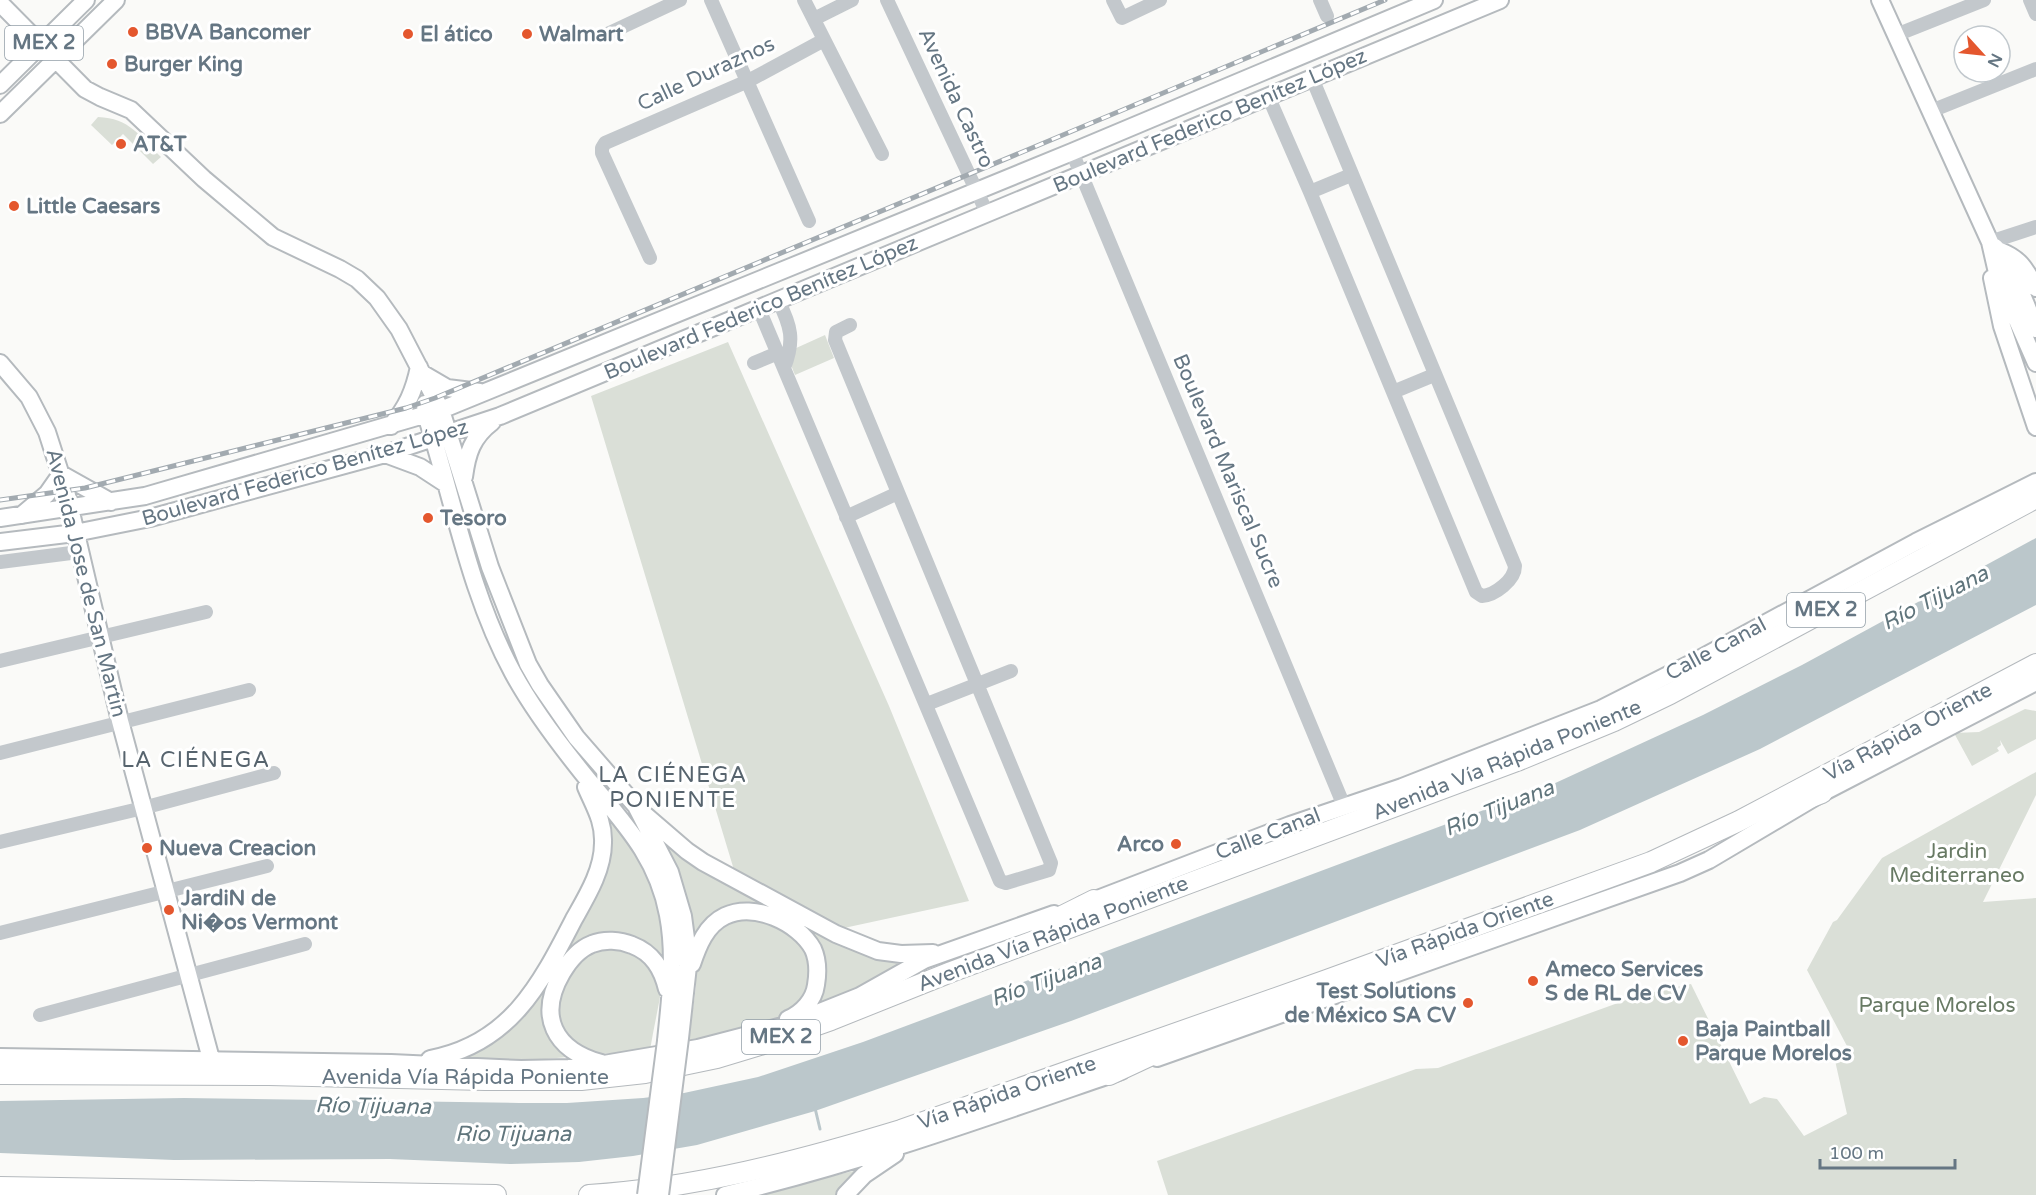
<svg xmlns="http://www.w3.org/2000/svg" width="2036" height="1195" font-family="'Varela Round',sans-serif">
  <rect width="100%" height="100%" fill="#fafaf8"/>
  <path fill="#dadfd7" d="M 98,117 C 130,118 139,136 161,157 L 153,164 L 123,134 L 112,145 L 91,125 Z
    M 825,335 L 834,358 L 795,375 L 791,365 L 794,349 Z
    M 728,342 L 889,706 L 969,901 L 844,928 L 734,870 L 591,396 Z
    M 2025,709 L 2036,711 L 2036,739 L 2008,754 L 2000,740 L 2001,745 L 1997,748 L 1999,751 L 1972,766 L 1954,733 L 1979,732 Z
    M 2036,772 L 2036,795 L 1983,902 L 2036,898 L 2036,1195 L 1168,1195 L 1157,1161 L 1416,1069 L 1438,1068 L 1640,995 L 1691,984 L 1750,1104 L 1764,1097 L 1777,1099 L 1804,1136 L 1847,1114 L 1834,1056 L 1848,1048 L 1807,970 L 1833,922 L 1837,920 L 1882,858 Z
    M 593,793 C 628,843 669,894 665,959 C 663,989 655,1020 650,1050 L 510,1062 L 455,1059 L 525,1012 L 606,862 Z
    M 663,838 L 909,962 L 814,1008 L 690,1043 C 689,1020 697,997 696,974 C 695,928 676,882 663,838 Z
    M 862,1169 L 837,1195 L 752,1195 Z"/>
  <path fill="#bbc7cb" d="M 2036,538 L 2036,605 L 1760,749 L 1580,830 L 1071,1021 L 815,1111 L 697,1145 L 633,1156 L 579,1162 L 511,1164 L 390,1159 L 174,1160 L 0,1153 L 0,1101 L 184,1098 L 519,1103 L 567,1103 L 643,1098 L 684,1093 L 758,1077 L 863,1042 L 1551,785 L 1703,715 L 1802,665 Z"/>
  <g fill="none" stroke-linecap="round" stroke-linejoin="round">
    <path stroke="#bbc7cb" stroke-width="3" d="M 815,1108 L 820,1129"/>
    <defs>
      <path id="major" d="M 1880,0 L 1990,242 L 1998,277 L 2036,363
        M 0,3 L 85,89 L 100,97 L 131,110 L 204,179 L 273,237 L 340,269 L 357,279 L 377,298 L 399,329 L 441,410 L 490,567 L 528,664 L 540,685 L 576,737 L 636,806 L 670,872 L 683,916 L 687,946 L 688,966 L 680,1038
        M 0,85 L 86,0
        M 0,114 L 116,0
        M 1995,247 C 2012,263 2026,306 2036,329
        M 2000,251 C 2021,259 2025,269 2036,288
        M 1992,278 L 2002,326 L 2036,427
        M 0,363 L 29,397 L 47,432 L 66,491 L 120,721 L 211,1059
        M 423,374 L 447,388 L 480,392
        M 425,404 L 426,415 C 454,501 469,592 513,673 C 531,706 554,737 577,766 C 615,815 656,850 668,915 C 676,957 670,999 666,1041
        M 391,426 C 407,407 414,391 419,367
        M 385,454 L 420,467 L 446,484
        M 464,477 C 467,454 472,437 492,422
        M 22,515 L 47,494 L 61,474 L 111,502
        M 0,518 L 145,496 L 441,410 L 1072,152 L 1434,0
        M 0,542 L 75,533 L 150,518 L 385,454 L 500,416 L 1500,0
        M 644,814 L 687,851 L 703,862 L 836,934 L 878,951 L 901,954 L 933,953
        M 1082,905 L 1290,825 L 1402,787 L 1601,709 L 1692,663 L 1916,542 L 2036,482
        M 692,964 C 698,946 706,925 725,916 C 754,902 798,922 813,949 C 818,960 818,973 816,985 C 814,1000 802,1013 788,1019
        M 0,1057 L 391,1063 L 521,1069 L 569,1068 L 604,1064 L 698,1048 L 790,1024 L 860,996 L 924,960 L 1054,914
        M 1157,1058 L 1680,873 L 1709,860 L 1822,793 L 2036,682
        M 430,1059 C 510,1044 540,985 574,919 C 587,896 603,870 603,843 C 604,821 594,806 586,787
        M 601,1063 C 554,1050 537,1016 562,973 C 569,961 579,949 592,944 C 604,939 620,940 632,945 C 653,953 662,969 667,989
        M 725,1195 C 860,1163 990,1116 1121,1071
        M 845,1195 L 864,1175 L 895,1154"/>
      <path id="highway" d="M 1791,805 L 1822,793
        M 1042,926 L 1094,900
        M 0,1074 L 269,1075 L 485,1080 L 581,1080 L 645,1073 L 717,1058 L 760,1045 L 831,1020 L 951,972 L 1517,761 L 1614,721 L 1670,694 L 2036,498
        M 1109,1075 L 1169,1047
        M 0,1187 L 496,1195
        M 589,1195 C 696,1188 799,1161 901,1130 L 1327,980 L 1651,862 L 1739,821 L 2036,664"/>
    </defs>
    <use href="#major" stroke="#b5babe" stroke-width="20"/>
    <use href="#highway" stroke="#b4b9bd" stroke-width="22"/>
    <path stroke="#c3c8cc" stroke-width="14" d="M 711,0 L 809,221
      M 804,0 L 882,154
      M 887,0 L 987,213
      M 1113,0 L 1122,18 L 1160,0
      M 1320,0 L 1327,16
      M 2030,0 L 2036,14
      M 814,19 L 852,0
      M 1896,35 L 1984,0
      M 603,36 L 680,0
      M 1269,98 L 1310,192 L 1476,592 L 1482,596 C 1495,595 1515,580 1515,566 L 1312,78
      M 1931,111 L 2036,69
      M 1072,152 L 1344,806
      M 1310,192 L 1351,175
      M 1990,242 L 2036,227
      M 650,258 L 602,153 L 602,148 L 605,143 L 748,81 L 824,40
      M 778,300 C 791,326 795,340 784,368
      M 759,309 L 1000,881 L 1006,883 L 1049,870 L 1051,863 L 835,340 L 836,332 L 850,325
      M 754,363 L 778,353
      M 1393,392 L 1434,375
      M 846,517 L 898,493
      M 0,562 L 79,552
      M 0,661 L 206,612
      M 927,704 L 1011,671
      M 0,753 L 249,690
      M 0,842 L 143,808 L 274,773
      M 0,933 L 267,866
      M 40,1015 L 305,944"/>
    <use href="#major" stroke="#fff" stroke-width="16"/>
    <use href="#highway" stroke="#fff" stroke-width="20"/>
    <defs>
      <path id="rail" d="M 0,500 L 85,488 L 406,408 L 435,398 L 1385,0"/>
    </defs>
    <use href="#rail" stroke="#a2aab0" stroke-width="5"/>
    <use href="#rail" stroke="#fff" stroke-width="3" stroke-dasharray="9" stroke-linecap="butt"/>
    <defs>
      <path id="major-bridge" d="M 646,1195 L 666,1041
        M 660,1195 L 680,1038"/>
    </defs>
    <use href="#major-bridge" stroke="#b5babe" stroke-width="20" stroke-linecap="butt"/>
    <use href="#major-bridge" stroke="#fff" stroke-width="16"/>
  </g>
  <g fill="#e4572e" stroke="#fff" stroke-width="2">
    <circle cx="133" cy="32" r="6"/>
    <circle cx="408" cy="34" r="6"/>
    <circle cx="527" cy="34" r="6"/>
    <circle cx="112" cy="64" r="6"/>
    <circle cx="121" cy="144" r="6"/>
    <circle cx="14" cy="206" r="6"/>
    <circle cx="428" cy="518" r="6"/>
    <circle cx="1176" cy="844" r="6"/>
    <circle cx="147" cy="848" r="6"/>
    <circle cx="169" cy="910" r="6"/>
    <circle cx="1533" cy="981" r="6"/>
    <circle cx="1468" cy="1003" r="6"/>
    <circle cx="1683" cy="1041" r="6"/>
  </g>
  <g text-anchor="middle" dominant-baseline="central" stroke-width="6" stroke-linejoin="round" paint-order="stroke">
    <g fill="#fff" stroke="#939fa8" stroke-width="1.5">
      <rect x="5" y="26" width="78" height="34" rx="4.5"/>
      <rect x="1787" y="593" width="78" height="34" rx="4.5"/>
      <rect x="742" y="1020" width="78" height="34" rx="4.5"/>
    </g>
    <g font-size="20" font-weight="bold" fill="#657683">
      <text x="44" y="43">MEX 2</text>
      <text x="1826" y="610">MEX 2</text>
      <text x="781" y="1037">MEX 2</text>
    </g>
    <g font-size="21" font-weight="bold" fill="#657683" stroke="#fff" text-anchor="start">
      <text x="145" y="32">BBVA Bancomer</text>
      <text x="420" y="34">El ático</text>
      <text x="539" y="34">Walmart</text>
      <text x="124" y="64">Burger King</text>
      <text x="133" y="144">AT&amp;T</text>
      <text x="26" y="206">Little Caesars</text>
      <text x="440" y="518">Tesoro</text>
      <text x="1164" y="844" text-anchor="end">Arco</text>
      <text x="159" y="848">Nueva Creacion</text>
      <text x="181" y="898">JardiN de<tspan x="181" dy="24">Ni�os Vermont</tspan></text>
      <text x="1545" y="969">Ameco Services<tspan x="1545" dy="24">S de RL de CV</tspan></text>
      <text x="1456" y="991" text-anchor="end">Test Solutions<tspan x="1456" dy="24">de México SA CV</tspan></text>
      <text x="1695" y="1029">Baja Paintball<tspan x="1695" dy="24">Parque Morelos</tspan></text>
    </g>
    <g font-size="21" fill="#657683" stroke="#fff">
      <text transform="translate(706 74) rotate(-25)">Calle Duraznos</text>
      <text transform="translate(956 98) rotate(65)">Avenida Castro</text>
      <text transform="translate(1210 121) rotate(-23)">Boulevard Federico Benítez López</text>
      <text transform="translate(761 308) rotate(-23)">Boulevard Federico Benítez López</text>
      <text transform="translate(1228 471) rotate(67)">Boulevard Mariscal Sucre</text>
      <text transform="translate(305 473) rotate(-16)">Boulevard Federico Benítez López</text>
      <text transform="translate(86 583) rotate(76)">Avenida Jose de San Martin</text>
      <text transform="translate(1716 649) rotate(-28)">Calle Canal</text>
      <text transform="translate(1908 732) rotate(-28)">Vía Rápida Oriente</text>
      <text transform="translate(1507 760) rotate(-22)">Avenida Vía Rápida Poniente</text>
      <text transform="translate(1268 834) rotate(-21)">Calle Canal</text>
      <text transform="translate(1465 930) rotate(-20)">Vía Rápida Oriente</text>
      <text transform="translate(1053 934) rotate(-21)">Avenida Vía Rápida Poniente</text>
      <text x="465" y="1077">Avenida Vía Rápida Poniente</text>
      <text transform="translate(1007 1093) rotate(-19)">Vía Rápida Oriente</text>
    </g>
    <g font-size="21" fill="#687a64" stroke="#fff">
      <text x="1957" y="851">Jardin<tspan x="1957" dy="24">Mediterraneo</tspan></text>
      <text x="1937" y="1005">Parque Morelos</text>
    </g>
    <g font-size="22" font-style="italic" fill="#60757c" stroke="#fff">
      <text transform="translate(1935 598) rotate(-27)">Río Tijuana</text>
      <text transform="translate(1499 808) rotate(-22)">Río Tijuana</text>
      <text transform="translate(1046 980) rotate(-20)">Río Tijuana</text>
      <text transform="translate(373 1106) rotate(1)">Río Tijuana</text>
      <text x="513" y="1134">Rio Tijuana</text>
    </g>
    <g font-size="22" letter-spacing="1.5" fill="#57646e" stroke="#fff">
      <text x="196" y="760">LA CIÉNEGA</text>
      <text x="673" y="775">LA CIÉNEGA<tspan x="673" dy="25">PONIENTE</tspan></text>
    </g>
  </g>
  <g transform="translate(1982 54) rotate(117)"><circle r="28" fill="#ffffff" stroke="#c1c8cd" stroke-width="1.5"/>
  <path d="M0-4.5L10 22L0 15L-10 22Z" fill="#e4572e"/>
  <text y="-9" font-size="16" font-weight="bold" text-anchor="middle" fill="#657683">N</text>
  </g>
  <path d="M1820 1159v9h135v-9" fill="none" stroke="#657683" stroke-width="3"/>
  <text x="1829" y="1159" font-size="18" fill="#657683" stroke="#ffffff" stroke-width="4.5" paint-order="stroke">100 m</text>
</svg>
